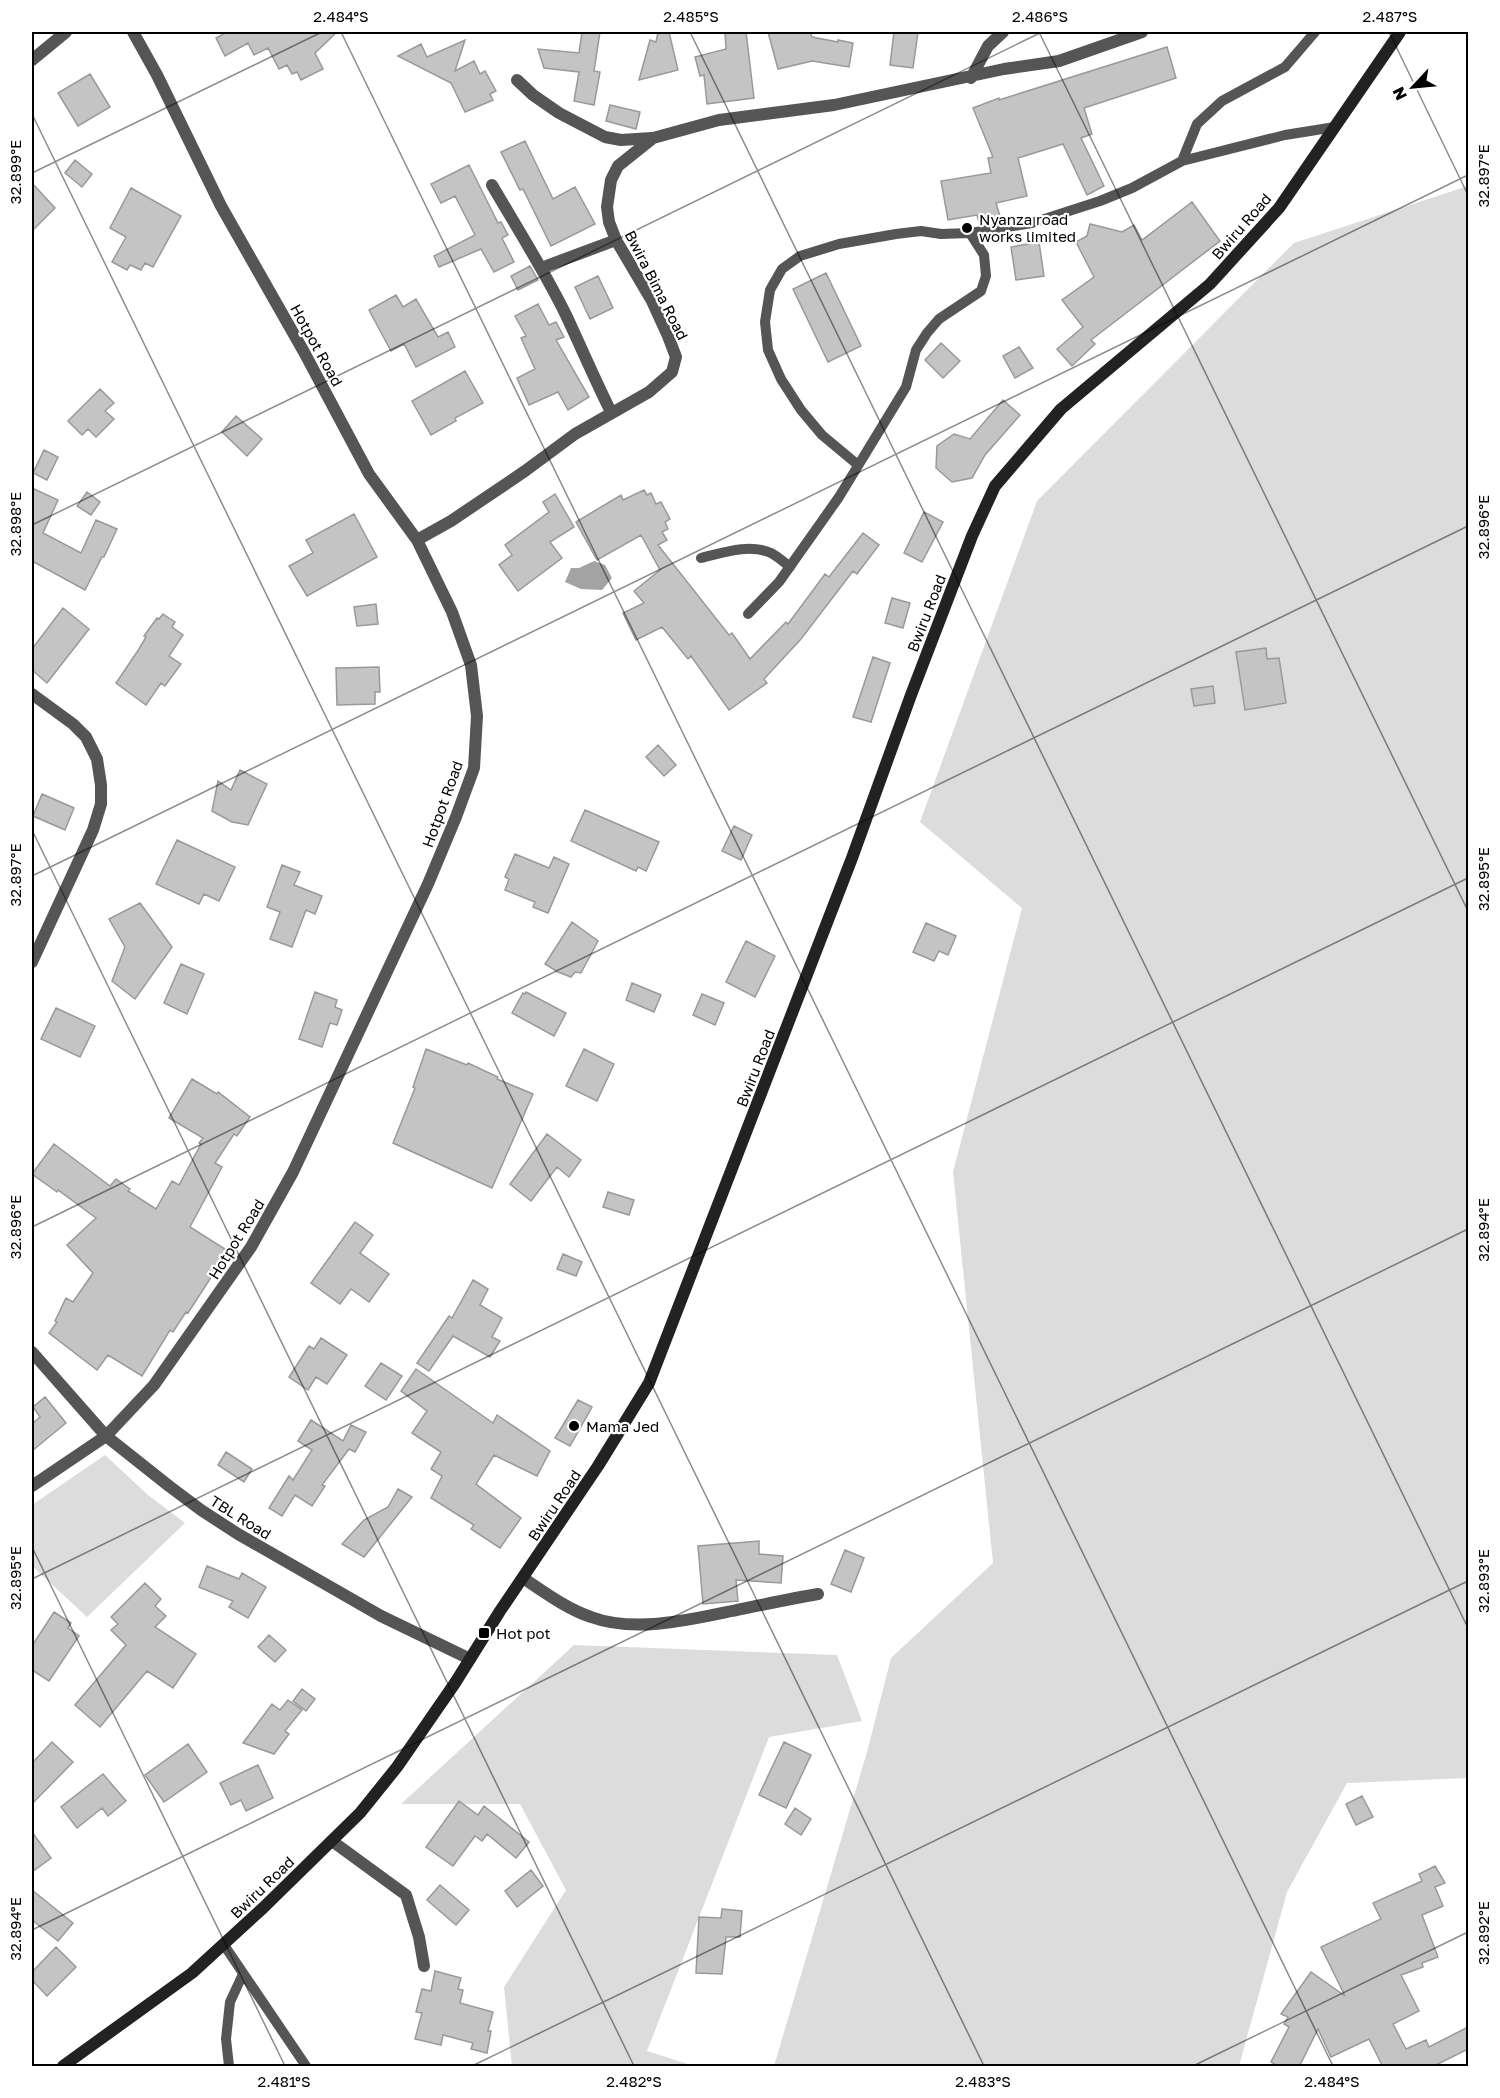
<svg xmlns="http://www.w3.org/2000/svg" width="1500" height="2098" font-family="'Golos Text',sans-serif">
  <rect width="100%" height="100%" fill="#fff"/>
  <path fill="#dcdcdc" d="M 1468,186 L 1468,1778 L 1347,1783 L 1287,1892 L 1239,2066 L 774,2066 L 867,1752 L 891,1658 L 993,1563 L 953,1172 L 1022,908 L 920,822 L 1037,501 L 1294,243 Z
    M 105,1455 L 148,1495 L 185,1523 L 87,1617 L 32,1566 L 32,1505 Z
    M 574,1645 L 837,1655 L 862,1721 L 769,1737 L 647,2051 L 694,2066 L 512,2066 L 504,1987 L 566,1890 L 520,1804 L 401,1804 Z"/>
  <path fill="#a3a3a3" d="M 594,561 L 605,565 L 612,578 L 602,590 L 581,589 L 565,582 L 571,568 L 579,568 Z"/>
  <path fill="#c4c4c4" stroke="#999" stroke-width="1.5" d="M 227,32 L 337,32 L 315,53 L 323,69 L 301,80 L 297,72 L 292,74 L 287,65 L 279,69 L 268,48 L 254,55 L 248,43 L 225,56 L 216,38 Z
    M 582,32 L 600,32 L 594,71 L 600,72 L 594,105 L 574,101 L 579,72 L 544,68 L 538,49 L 579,53 Z
    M 658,32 L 669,32 L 678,70 L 639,80 L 650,40 L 656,42 Z
    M 725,32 L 746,32 L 754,98 L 707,104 L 704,75 L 700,76 L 695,57 L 726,49 Z
    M 768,32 L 810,32 L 812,37 L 838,42 L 838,40 L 853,43 L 849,67 L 812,61 L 778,69 Z
    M 894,32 L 918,32 L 913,68 L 890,65 Z
    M 465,40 L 455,71 L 474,61 L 480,74 L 485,71 L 496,91 L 490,94 L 493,100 L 465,112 L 451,83 L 398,56 L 421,44 L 427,57 Z
    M 1167,47 L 1176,78 L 1084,108 L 1092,134 L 1081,138 L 1104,186 L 1087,195 L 1063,144 L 1018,158 L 1027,196 L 996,203 L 1000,216 L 979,222 L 977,215 L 948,220 L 941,181 L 991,173 L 988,158 L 993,157 L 973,108 L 999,98 L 999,100 Z
    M 90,74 L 110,107 L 78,126 L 58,93 Z
    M 610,105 L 640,112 L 636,129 L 606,121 Z
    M 525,141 L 553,199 L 575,187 L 595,224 L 551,246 L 523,189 L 520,190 L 501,152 Z
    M 75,160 L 92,174 L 82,187 L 65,173 Z
    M 469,165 L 498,223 L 501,222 L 508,235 L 502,238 L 514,262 L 494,272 L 481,249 L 439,267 L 434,256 L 475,235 L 455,196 L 441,203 L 431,184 Z
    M 32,183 L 55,208 L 32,231 Z
    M 131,188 L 181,216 L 153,267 L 145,263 L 141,270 L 130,265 L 127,270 L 112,262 L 126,237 L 110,228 Z
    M 1192,202 L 1220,241 L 1091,340 L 1095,344 L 1072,366 L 1057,349 L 1083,327 L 1062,300 L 1094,277 L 1076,242 L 1087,236 L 1090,224 L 1122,232 L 1134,225 L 1142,240 Z
    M 1039,242 L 1044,276 L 1016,280 L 1011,247 Z
    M 530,266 L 538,280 L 518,290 L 511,276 Z
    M 826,273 L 861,346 L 828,362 L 793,289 Z
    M 598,276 L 613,308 L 590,319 L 575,287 Z
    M 396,295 L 403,307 L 416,299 L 438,337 L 448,332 L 455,347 L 416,367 L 404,344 L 391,351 L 369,310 Z
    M 538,304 L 549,325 L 556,322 L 564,337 L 556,340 L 589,397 L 568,410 L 558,392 L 529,405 L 517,378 L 535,369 L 521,338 L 526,336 L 515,316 Z
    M 941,343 L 960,361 L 943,378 L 925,360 Z
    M 1019,347 L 1033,368 L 1015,378 L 1003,356 Z
    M 465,371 L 483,403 L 455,418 L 456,421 L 431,435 L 412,401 Z
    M 100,389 L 114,403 L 105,411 L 114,419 L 96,437 L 88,429 L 82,435 L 68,421 Z
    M 1003,400 L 1020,415 L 985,455 L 972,478 L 952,482 L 936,468 L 937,446 L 954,434 L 970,439 Z
    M 236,416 L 262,439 L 247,456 L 222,432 Z
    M 44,450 L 58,457 L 47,480 L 33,473 Z
    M 32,488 L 58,500 L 43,533 L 81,553 L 96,520 L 117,529 L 104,557 L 102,557 L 85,590 L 32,561 Z
    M 644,490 L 647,495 L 651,493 L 656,504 L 661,502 L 670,519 L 665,522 L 668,529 L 662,532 L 667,540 L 658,545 L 729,635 L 732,633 L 750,659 L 786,622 L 788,624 L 825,574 L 829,577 L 863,533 L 879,545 L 857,574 L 853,571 L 801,639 L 764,679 L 767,683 L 729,710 L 691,656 L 688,659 L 662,627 L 636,640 L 623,613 L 644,603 L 634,591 L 660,570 L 641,535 L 597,560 L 576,522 L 621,495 L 623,500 Z
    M 87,492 L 100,502 L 91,515 L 77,506 Z
    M 555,494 L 574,527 L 550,542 L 562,558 L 518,591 L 499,565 L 512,555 L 505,545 L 549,512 L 543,502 Z
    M 924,512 L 943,522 L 922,562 L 904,553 Z
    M 354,514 L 377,557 L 307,596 L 289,566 L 313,553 L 306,540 Z
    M 892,598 L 910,603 L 903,628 L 885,623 Z
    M 376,604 L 378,624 L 357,626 L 354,607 Z
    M 63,608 L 89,629 L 47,683 L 32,670 L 32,649 Z
    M 163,614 L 175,622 L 172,627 L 183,635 L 169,656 L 181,664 L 165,686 L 161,683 L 146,705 L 116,683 L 139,649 L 146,637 L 144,636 L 157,618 L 159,619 Z
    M 1266,648 L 1267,659 L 1279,658 L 1286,703 L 1245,710 L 1236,652 Z
    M 873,657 L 890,663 L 871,722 L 853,717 Z
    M 379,667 L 380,692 L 375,692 L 375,704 L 337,705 L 336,668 Z
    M 1213,686 L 1215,703 L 1194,706 L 1191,689 Z
    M 658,745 L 676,765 L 664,776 L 646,757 Z
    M 240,770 L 267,784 L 248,825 L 232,822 L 212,811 L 218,781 L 231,790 Z
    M 42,794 L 74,808 L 65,830 L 33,816 Z
    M 585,810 L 659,842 L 646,871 L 638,867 L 636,871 L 571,841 Z
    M 734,826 L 752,835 L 741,860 L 722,851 Z
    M 177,840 L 235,867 L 219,901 L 204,894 L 199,904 L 156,884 Z
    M 515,854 L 549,868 L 554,857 L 569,864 L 548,913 L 533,907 L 535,902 L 505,890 L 509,879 L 505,877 Z
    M 282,865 L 300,872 L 294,885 L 322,896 L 315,914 L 306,910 L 292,947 L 270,939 L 280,912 L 267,907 Z
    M 140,903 L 172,947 L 135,999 L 112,981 L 125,947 L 109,919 Z
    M 572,922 L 598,941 L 581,973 L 575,972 L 571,977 L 558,972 L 545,964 Z
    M 926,923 L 956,936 L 948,955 L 939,951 L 934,961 L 913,952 Z
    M 746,941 L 775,956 L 755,997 L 726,982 Z
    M 181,964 L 204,974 L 187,1014 L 164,1003 Z
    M 632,983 L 661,995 L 654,1012 L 626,1000 Z
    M 315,992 L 337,1000 L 335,1007 L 342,1010 L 337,1025 L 330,1023 L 322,1047 L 299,1039 Z
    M 526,992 L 566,1013 L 554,1036 L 512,1013 L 523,993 L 525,994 Z
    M 702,994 L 724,1003 L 715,1025 L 693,1015 Z
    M 56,1008 L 95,1026 L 80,1057 L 41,1039 Z
    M 426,1049 L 467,1065 L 468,1063 L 498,1077 L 497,1079 L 533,1094 L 492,1188 L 393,1143 L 415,1088 L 413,1087 Z
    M 584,1049 L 614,1064 L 597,1101 L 566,1086 Z
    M 192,1079 L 217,1094 L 218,1092 L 250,1117 L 237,1136 L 234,1134 L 215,1163 L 222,1167 L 190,1227 L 228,1251 L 188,1313 L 186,1312 L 173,1332 L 170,1330 L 142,1376 L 108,1355 L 97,1370 L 49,1333 L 57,1322 L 55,1321 L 66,1298 L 73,1302 L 93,1273 L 67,1245 L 96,1218 L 58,1190 L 57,1192 L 32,1174 L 54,1144 L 110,1186 L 116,1179 L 130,1189 L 128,1191 L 156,1209 L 172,1181 L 179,1185 L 201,1144 L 199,1143 L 203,1138 L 169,1118 Z
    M 547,1134 L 581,1160 L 569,1177 L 557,1167 L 531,1201 L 510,1184 Z
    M 608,1192 L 634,1200 L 629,1215 L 603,1207 Z
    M 355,1222 L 373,1235 L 360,1253 L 389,1274 L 369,1302 L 351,1289 L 340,1304 L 311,1283 Z
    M 563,1254 L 582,1262 L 576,1276 L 557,1269 Z
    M 473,1280 L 488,1289 L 480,1305 L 502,1318 L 492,1337 L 500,1341 L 490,1357 L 453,1336 L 429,1371 L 417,1363 L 449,1316 L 452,1318 Z
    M 321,1338 L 347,1355 L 327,1384 L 316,1377 L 308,1390 L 289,1377 L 309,1346 L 314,1349 Z
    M 381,1363 L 402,1376 L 386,1400 L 365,1386 Z
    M 416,1369 L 493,1423 L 497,1415 L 550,1451 L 537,1476 L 494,1455 L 476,1484 L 521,1518 L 500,1548 L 471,1529 L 474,1525 L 431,1498 L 442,1476 L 431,1469 L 441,1452 L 412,1433 L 427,1411 L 401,1391 Z
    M 45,1397 L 66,1423 L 32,1451 L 32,1424 L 40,1417 L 33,1407 Z
    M 578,1400 L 592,1407 L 570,1446 L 555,1438 Z
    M 311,1420 L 343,1441 L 351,1425 L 366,1432 L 355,1452 L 349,1449 L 322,1485 L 325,1486 L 312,1506 L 295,1495 L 282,1516 L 269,1508 L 289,1476 L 293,1480 L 312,1450 L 298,1441 Z
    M 226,1452 L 252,1469 L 244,1482 L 218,1465 Z
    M 398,1489 L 412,1497 L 364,1557 L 342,1544 L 364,1520 L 388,1507 Z
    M 759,1541 L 759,1554 L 783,1556 L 781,1583 L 736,1580 L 738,1601 L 703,1604 L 698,1546 Z
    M 845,1550 L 864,1558 L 851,1592 L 831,1584 Z
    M 207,1566 L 239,1579 L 242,1573 L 266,1587 L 248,1618 L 229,1607 L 233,1601 L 199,1587 Z
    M 145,1583 L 161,1599 L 155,1606 L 166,1616 L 155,1627 L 196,1654 L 173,1688 L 147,1671 L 100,1727 L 75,1705 L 126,1645 L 111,1630 L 118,1624 L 111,1617 Z
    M 54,1612 L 71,1623 L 68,1628 L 79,1636 L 49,1681 L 32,1670 L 32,1646 Z
    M 269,1635 L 286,1650 L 275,1662 L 258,1647 Z
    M 302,1689 L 315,1699 L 306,1711 L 293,1701 Z
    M 288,1700 L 302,1710 L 285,1731 L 289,1734 L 274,1754 L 243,1743 L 272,1704 L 280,1710 Z
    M 52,1742 L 73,1762 L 32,1804 L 32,1763 Z
    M 784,1742 L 811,1755 L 786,1808 L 759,1795 Z
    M 188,1744 L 207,1772 L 164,1802 L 145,1775 Z
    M 258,1765 L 273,1798 L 246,1811 L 241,1800 L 231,1805 L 220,1783 Z
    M 103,1774 L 126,1801 L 108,1816 L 102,1808 L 77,1828 L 61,1807 Z
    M 1362,1796 L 1373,1817 L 1356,1825 L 1346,1804 Z
    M 459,1801 L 478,1815 L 484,1806 L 529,1842 L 516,1858 L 487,1834 L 482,1841 L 475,1836 L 453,1866 L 426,1847 Z
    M 795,1808 L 811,1819 L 801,1835 L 785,1824 Z
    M 32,1832 L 51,1858 L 32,1872 Z
    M 1435,1866 L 1445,1883 L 1435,1887 L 1443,1906 L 1422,1915 L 1438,1957 L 1422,1963 L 1423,1967 L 1401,1975 L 1419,2011 L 1393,2024 L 1406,2049 L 1426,2040 L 1429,2047 L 1468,2027 L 1468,2049 L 1432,2067 L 1383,2067 L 1369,2039 L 1331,2057 L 1318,2029 L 1299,2067 L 1280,2067 L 1271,2062 L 1289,2027 L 1284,2024 L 1288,2017 L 1281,2014 L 1311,1972 L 1345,1996 L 1321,1947 L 1381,1919 L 1373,1903 L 1422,1881 L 1419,1874 Z
    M 531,1870 L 543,1886 L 517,1907 L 505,1891 Z
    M 440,1885 L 469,1910 L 456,1925 L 427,1900 Z
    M 32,1890 L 73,1923 L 58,1941 L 32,1920 Z
    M 722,1909 L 742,1911 L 740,1937 L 726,1937 L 722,1974 L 696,1973 L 699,1917 L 721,1918 Z
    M 56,1947 L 76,1967 L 47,1996 L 32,1980 L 32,1972 Z
    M 435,1971 L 461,1978 L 458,1989 L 463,1990 L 460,2003 L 493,2012 L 488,2031 L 491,2031 L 487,2053 L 471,2049 L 473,2043 L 443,2035 L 441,2045 L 415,2039 L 422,2013 L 416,2012 L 422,1989 L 431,1991 Z"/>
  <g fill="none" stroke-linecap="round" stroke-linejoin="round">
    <path stroke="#555" stroke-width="10" d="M 1182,161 L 1197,124 L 1222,101 L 1285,67 L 1315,32
      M 858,465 L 822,435 L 801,410 L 781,379 L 768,350 L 765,322 L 770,290 L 782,269 L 800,256 L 839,244 L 896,234 L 921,231 L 941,234 L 970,233 L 1032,223 L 1100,201 L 1132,188 L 1182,161 L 1285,135 L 1335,127
      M 701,558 C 722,553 749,543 771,553 C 777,556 784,562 790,567
      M 748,614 L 779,582 L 839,497 L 906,387 L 916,350 L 927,333 L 939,319 L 981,291 L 986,276 L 984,255 L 970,233
      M 224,1945 L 306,2066
      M 229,2066 L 226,2039 L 230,2002 L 243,1974"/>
    <path stroke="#555" stroke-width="12" d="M 32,60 L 66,32
      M 971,78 L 988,46 L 1003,32
      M 517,80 L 533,95 L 559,113 L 605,137 L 621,140 L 652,138
      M 492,185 C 517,228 544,270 566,315 C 581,347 595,380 611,412
      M 541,268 L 616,240
      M 417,540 L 451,521 L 525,471 L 575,434 L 649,392 L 672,372 L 676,357 L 668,336 L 652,301 L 616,240 L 609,222 L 607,207 L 611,180 L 618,166 L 653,138 L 719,120 L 834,105 L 1004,69 L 1059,61 L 1142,32
      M 32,694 L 73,724 L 86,737 L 97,759 L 101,785 L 101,804 L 93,830 L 32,962
      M 32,1486 L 106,1436 L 154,1385 L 251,1247 L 293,1172 L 428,884 L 456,817 L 474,768 L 477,716 L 471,665 L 452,612 L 417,540 L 369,474 L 304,352 L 221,206 L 157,75 L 133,32
      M 523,1578 C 544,1592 567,1609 591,1617 C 634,1633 689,1620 732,1611 C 761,1605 789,1599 818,1594
      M 332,1841 L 406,1895 L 419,1937 L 424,1966"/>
    <path stroke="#555" stroke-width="12" d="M 32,1352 L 106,1436 L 169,1486 L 201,1510 L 238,1534 L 381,1616 L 470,1659"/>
    <path stroke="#222" stroke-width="12" d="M 63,2066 L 192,1973 L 263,1908 L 360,1813 L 397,1767 L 455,1683 L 500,1611 L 598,1466 L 649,1383 L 852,858 L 911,695 L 972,536 L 995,486 L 1061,409 L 1210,284 L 1279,208 L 1400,32"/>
  </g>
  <path fill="none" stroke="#000" stroke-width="1.5" stroke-opacity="0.45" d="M 341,32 L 1333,2066M 690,32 L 1468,1628M 1039,32 L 1468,911M 1389,32 L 1468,195M 32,114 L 984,2066M 32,173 L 322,32M 32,525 L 1042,32M 32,830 L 634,2066M 32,876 L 1468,175M 32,1227 L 1468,526M 32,1547 L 285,2066M 32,1579 L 1468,878M 32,1930 L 1468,1229M 472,2066 L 1468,1581M 1193,2066 L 1468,1932"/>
  <g fill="#000" stroke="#fff" stroke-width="2">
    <circle cx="967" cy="228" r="6"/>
    <circle cx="574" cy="1426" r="6"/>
    <rect x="478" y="1627" width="12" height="12" rx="3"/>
  </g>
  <g text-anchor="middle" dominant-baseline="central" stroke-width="4.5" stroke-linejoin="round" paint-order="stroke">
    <g font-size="15" fill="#000" stroke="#fff" text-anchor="start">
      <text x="979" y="219">Nyanza road<tspan x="979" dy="17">works limited</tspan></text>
      <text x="586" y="1426">Mama Jed</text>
      <text x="496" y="1633">Hot pot</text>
    </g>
    <g font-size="15" fill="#000" stroke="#fff">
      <text transform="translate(1241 226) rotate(-49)">Bwiru Road</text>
      <text transform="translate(657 285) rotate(63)">Bwira Bima Road</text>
      <text transform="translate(317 345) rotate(61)">Hotpot Road</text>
      <text transform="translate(926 613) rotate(-69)">Bwiru Road</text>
      <text transform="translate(442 804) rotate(-70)">Hotpot Road</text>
      <text transform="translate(755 1068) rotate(-69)">Bwiru Road</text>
      <text transform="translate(236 1239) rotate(-58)">Hotpot Road</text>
      <text transform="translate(554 1505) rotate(-56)">Bwiru Road</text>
      <text transform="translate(241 1517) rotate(32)">TBL Road</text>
      <text transform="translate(262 1887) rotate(-44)">Bwiru Road</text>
    </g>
  </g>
  <rect width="1500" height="2098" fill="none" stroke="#ffffff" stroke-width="66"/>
  <g transform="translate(1413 87) rotate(244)" stroke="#ffffff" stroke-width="4.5" paint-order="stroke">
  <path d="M0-4.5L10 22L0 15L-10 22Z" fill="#000000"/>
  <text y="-9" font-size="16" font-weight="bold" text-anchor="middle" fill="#000000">N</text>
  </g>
  <rect x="33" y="33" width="1434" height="2032" fill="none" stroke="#000" stroke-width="2"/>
  <g font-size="15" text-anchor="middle" fill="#000">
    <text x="341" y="22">2.484°S</text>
    <text x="691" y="22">2.485°S</text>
    <text x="1040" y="22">2.486°S</text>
    <text x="1390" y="22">2.487°S</text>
    <text transform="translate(16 172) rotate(-90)" y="5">32.899°E</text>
    <text transform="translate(1484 176) rotate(-90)" y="5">32.897°E</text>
    <text transform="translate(16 524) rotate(-90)" y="5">32.898°E</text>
    <text transform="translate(1484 527) rotate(-90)" y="5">32.896°E</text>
    <text transform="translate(16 875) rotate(-90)" y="5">32.897°E</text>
    <text transform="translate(1484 879) rotate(-90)" y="5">32.895°E</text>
    <text transform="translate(16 1227) rotate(-90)" y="5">32.896°E</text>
    <text transform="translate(1484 1230) rotate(-90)" y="5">32.894°E</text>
    <text transform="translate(16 1578) rotate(-90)" y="5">32.895°E</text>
    <text transform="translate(1484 1581) rotate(-90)" y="5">32.893°E</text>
    <text transform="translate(16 1929) rotate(-90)" y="5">32.894°E</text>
    <text transform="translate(1484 1933) rotate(-90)" y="5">32.892°E</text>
    <text x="284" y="2087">2.481°S</text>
    <text x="634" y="2087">2.482°S</text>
    <text x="983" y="2087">2.483°S</text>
    <text x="1332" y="2087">2.484°S</text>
  </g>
</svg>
